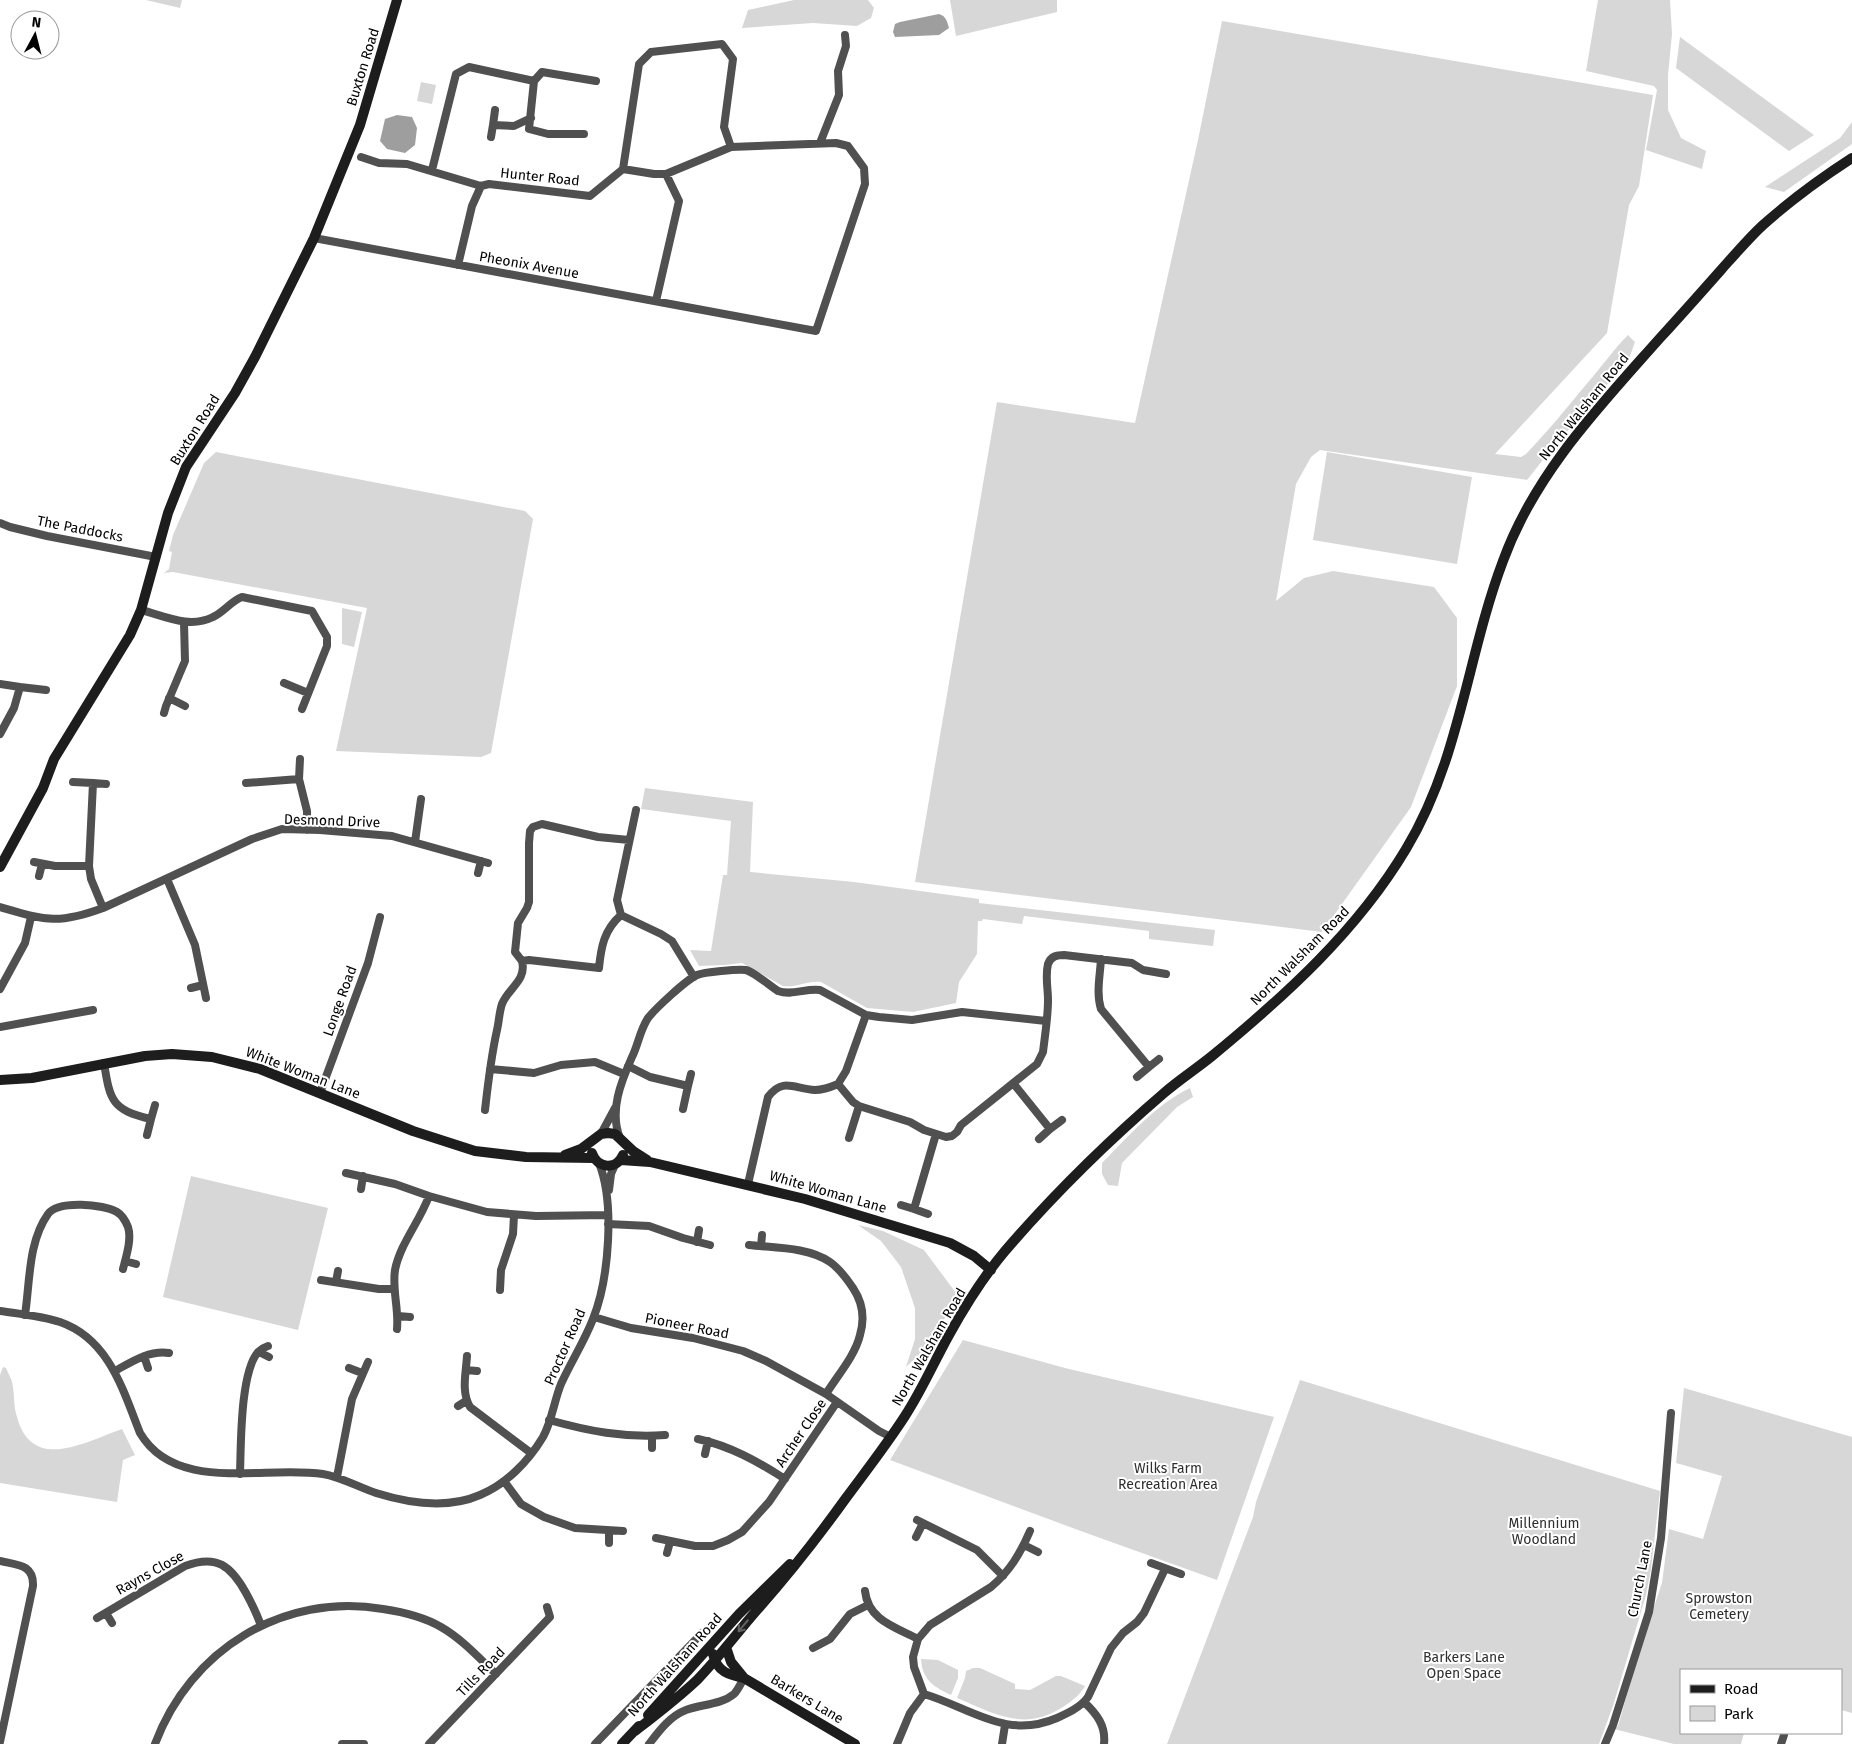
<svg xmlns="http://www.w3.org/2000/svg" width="1852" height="1744" font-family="'Fira Sans',sans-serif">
  <rect width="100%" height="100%" fill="#fff"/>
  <path fill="#d7d7d7" d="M 146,0 L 182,0 L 180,8 Z
    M 794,0 L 868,0 L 874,8 L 871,18 L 857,26 L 813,23 L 742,28 L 748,10 Z
    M 950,0 L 1057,0 L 1057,12 L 956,36 Z
    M 1598,0 L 1670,0 L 1672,34 L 1668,75 L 1668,110 L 1681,138 L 1706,151 L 1702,169 L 1646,150 L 1657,90 L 1654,86 L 1586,71 Z
    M 1222,21 L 1653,95 L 1639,186 L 1629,205 L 1607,333 L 1495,454 L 1521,457 L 1526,454 C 1549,430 1569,405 1590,380 C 1603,365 1614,349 1628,335 L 1635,342 L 1629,359 L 1542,461 L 1527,480 L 1320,450 L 1311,457 L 1296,484 L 1276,601 L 1304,578 L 1333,571 L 1434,587 L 1457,618 L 1457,686 L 1411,807 L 1322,932 L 915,882 L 997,402 L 1135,423 L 1198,140 Z
    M 1680,37 L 1814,135 L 1789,151 L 1676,68 Z
    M 421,82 L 436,85 L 432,104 L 417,101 Z
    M 1852,122 L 1852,144 L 1784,192 L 1765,187 L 1840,138 Z
    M 216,452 L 525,511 L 533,519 L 491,753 L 481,757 L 336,751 L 367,608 L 173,572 L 164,573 L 169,569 L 172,552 L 169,551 L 173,535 L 204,463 Z
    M 1327,452 L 1472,477 L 1457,564 L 1313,540 Z
    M 342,608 L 362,612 L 354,647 L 342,644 Z
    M 645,788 L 753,802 L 750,872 L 854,882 L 979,899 L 979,903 L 1215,930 L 1213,946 L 1149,939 L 1149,931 L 1024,916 L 1022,924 L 983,919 L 982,921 L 978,921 L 977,954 L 959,982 L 956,1003 L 913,1012 L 867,1008 L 821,982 C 808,980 796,988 783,986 L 742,963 L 725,965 L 699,966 L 690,950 L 711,951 L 723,875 L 727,875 L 731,821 L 641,809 Z
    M 1190,1088 L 1193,1097 L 1177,1107 L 1122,1163 L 1118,1186 L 1108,1185 L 1102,1174 L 1102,1163 C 1129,1136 1155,1105 1190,1088 Z
    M 191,1176 L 328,1208 L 298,1330 L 163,1297 Z
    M 858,1225 L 883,1231 L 924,1250 L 959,1297 L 922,1352 L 906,1367 L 915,1339 L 915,1308 L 901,1267 L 881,1241 Z
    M 963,1340 L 1065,1368 L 1274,1417 L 1217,1580 L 1078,1530 L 890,1460 Z
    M 3,1367 L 6,1368 C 8,1373 11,1378 12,1382 C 15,1394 13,1405 17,1417 C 32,1473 85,1442 122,1429 L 135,1455 L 123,1460 L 117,1502 L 0,1483 L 0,1375 Z
    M 1300,1380 L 1660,1491 L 1651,1569 L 1646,1595 L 1613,1706 L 1599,1744 L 1167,1744 L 1253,1517 L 1256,1502 Z
    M 1684,1388 L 1852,1437 L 1852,1713 L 1841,1710 L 1841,1670 L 1681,1670 L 1681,1733 L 1744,1733 L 1741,1744 L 1674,1744 L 1614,1729 L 1618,1726 L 1641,1646 L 1662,1583 L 1669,1529 L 1703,1539 L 1722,1476 L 1676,1463 Z
    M 921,1659 L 938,1660 L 958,1670 L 958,1678 L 951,1695 C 934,1687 922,1680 921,1659 Z
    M 973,1668 L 980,1668 L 1015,1684 L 1015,1689 L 1030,1690 L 1056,1676 L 1061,1676 L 1085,1686 C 1080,1695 1072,1701 1063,1707 C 1024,1732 995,1714 957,1698 L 965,1678 L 966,1671 Z"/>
  <path fill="#9e9e9e" d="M 939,14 C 946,16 947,21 949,28 L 939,35 L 895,37 L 893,32 L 895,24 L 900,22 Z
    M 397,115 L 412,117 L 417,128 L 415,145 L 405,153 L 387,149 L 380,141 L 385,119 Z"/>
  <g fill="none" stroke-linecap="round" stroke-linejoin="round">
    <path stroke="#505050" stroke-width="8" d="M 495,110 L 493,125 L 514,126 L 531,118
      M 584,134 L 548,134 L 529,129 L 534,81 L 542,72 L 596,81
      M 491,137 L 493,125
      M 820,143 L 839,95 L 838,71 L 846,46 L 845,35
      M 361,157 L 379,163 L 407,164 L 481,186
      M 623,169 L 639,64 L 651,52 L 722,44 L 733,59 L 724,127 L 731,147
      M 432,170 L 456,74 L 469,67 L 534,81
      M 314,238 L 816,331 L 865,184 L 864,168 L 848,146 L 836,143 L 731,147 L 666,174 L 654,174 L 623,169 L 590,196 L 489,184 L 481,186
      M 458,265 L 472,206 L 481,186
      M 656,301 L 679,201 L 666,174
      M 0,523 L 10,527 L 47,536 L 156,557
      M 141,610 C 165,616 189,629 213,617 C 224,612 231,601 242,597 L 312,611 L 327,637 L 327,646 L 302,709
      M 284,683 L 308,693
      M 0,684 L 20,687 L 14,708 L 0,734
      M 20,687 L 46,690
      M 169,698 L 185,706
      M 164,713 L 166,706 L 185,661 L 184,623
      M 300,759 L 299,779 L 307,811 L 307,830
      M 73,782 L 93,783 L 89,866 L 91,879 L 103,908
      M 93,783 L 106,784
      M 246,783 L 299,779
      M 636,810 L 617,900 L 621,915 L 661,934 L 672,941 L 694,977
      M 415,842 L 421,799
      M 34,862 L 55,866 L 89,866
      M 478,873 L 481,861
      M 39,876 L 42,864
      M 167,879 L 195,945 L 206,998
      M 0,907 C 45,920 57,925 103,908 L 252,839 L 282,829 L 320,830 L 392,836 L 488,863
      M 621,915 C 604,930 601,947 599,968 L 529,960 L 522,961 L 515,952 L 518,923 L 527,908 L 529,902 L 529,843 L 530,831 L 533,827 L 542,824 L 598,837 L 629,840
      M 1101,959 C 1100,976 1096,993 1101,1009 L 1149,1067 L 1159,1059
      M 191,988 L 203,985
      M 0,989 L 25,943 L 31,917
      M 0,1027 L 93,1010
      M 104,1063 C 110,1101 112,1110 151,1119 L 155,1105
      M 628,1066 L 650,1077 L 688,1086 L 683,1109
      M 490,1069 L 534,1073 L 561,1065 L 595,1062 L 624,1074
      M 1137,1077 L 1149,1067
      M 1013,1083 L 1050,1129 L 1062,1120
      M 838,1084 L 853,1102 L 859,1106 L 910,1122 L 924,1130 L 946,1137 L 952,1136 L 957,1132 L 961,1125 L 1037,1064 L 1043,1052 C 1045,1035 1048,1017 1048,1000 C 1048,988 1045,976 1048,964 C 1051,956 1057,955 1064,955 L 1132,963 L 1143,970 L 1166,974
      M 688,1086 L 691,1074
      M 320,1093 L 368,963 L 380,917
      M 485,1110 C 488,1083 491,1057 497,1030 C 499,1022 499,1013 502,1004 C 508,988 527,981 522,961
      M 601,1134 L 615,1108
      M 147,1135 L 151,1119
      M 620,1138 C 609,1111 621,1082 632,1057 C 638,1045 640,1030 648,1018 C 656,1008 686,980 697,975 C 704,972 738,969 746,970 C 754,972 770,986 778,991 C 792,996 806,988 820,990 L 866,1015 L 879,1017 L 912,1020 L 962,1012 L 1046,1021
      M 849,1138 L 859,1106
      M 1039,1139 L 1050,1129
      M 346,1173 L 395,1184 L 429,1196 L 487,1212 L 536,1216 L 608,1215
      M 748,1184 L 768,1097 C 783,1077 794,1089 815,1090 C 823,1090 831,1087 838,1084 L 846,1071 L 866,1015
      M 361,1189 L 363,1176
      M 609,1190 L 611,1174 L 615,1165
      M 901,1205 L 914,1209
      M 928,1214 L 914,1209 L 936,1134
      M 608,1224 L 649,1226 L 683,1238 L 710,1245
      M 697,1242 L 699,1230
      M 749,1245 C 775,1248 808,1247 830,1262 C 840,1269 847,1279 853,1288 C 863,1303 865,1318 860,1335 C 855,1356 837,1376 826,1394
      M 761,1246 L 762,1235
      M 125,1261 L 136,1264
      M 321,1280 L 379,1289 L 394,1289
      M 336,1282 L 338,1271
      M 500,1290 L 501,1270 L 513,1234 L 514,1215
      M 0,1311 C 20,1314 41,1316 60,1322 C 109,1339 123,1390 140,1433 C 176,1494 265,1465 323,1474 C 341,1477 358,1487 376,1493 C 408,1503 448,1509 480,1495 C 506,1484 528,1462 543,1437 C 552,1421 554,1401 561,1384 C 571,1362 584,1342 593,1319 C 609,1279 615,1203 599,1163
      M 25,1315 C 30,1282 28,1242 48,1214 C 58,1200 104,1204 117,1212 C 122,1215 126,1222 128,1227 C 132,1239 126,1257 123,1269
      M 398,1316 L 410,1317
      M 594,1317 L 631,1328 L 693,1338 L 743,1351 L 766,1361 L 826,1394 L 879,1431 L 891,1437
      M 397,1329 C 399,1309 392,1290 395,1270 C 400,1244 420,1221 429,1196
      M 259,1352 L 269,1357
      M 144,1356 L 148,1368
      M 467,1356 C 466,1373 461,1392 470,1407 L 531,1453
      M 349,1368 L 362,1373
      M 466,1370 L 477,1371
      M 115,1371 C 131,1362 149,1350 169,1353
      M 458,1406 L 466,1401
      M 549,1420 C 588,1431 624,1438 665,1435
      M 652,1436 L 652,1448
      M 698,1439 C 730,1446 757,1461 785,1479
      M 705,1454 L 708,1441
      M 240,1474 C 241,1446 240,1373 258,1352 C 261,1349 265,1347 268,1346
      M 337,1477 L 352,1399 L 368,1362
      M 504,1481 L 521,1504 L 544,1517 L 575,1528 L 623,1531
      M 917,1520 L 977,1550 L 1003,1576
      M 916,1537 L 923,1523
      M 656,1538 L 695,1546 L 713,1546 L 728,1540 L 742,1532 L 769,1502 L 837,1402
      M 609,1543 L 609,1531
      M 1024,1545 L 1038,1552
      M 667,1553 L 670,1542
      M 0,1561 C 17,1565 34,1564 33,1586 L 0,1742
      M 1151,1563 L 1181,1574
      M 865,1591 C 868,1620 895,1627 918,1639
      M 106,1613 L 112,1623
      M 97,1618 L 185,1566 C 217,1554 231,1566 246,1593 C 252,1604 257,1614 261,1626
      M 813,1648 L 830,1639 L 850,1614 L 868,1605
      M 924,1694 C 971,1708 1006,1740 1057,1718 C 1068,1713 1081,1707 1088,1697 L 1111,1648 L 1123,1633 L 1137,1622 L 1144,1613 L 1165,1569
      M 1084,1702 C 1097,1714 1106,1726 1104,1744
      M 155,1744 C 190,1650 283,1592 383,1609 C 403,1612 424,1617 441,1627 C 462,1639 479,1658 496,1674
      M 342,1744 L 364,1744
      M 429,1744 L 550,1617 L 547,1607
      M 595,1744 L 702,1633
      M 649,1744 C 659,1731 670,1716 686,1710 C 701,1704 721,1705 734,1694 C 738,1690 741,1683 744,1678
      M 897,1744 L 910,1713 L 924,1694 L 914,1667 L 913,1657 L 918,1639 L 930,1625 L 991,1587 C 1010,1571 1020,1554 1030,1531
      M 1002,1744 L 1005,1725
      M 1605,1744 L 1613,1725 L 1649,1612 L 1661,1538 L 1671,1413
      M 1781,1744 L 1784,1735"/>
    <path stroke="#1d1d1d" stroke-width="10" d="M 0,867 L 43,788 L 54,759 L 130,635 L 141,610 L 168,513 L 186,467 L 235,393 L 255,357 L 314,238 L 360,125 L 397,0
      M 0,1080 L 32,1078 L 145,1056 L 172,1054 L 212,1057 L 260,1069 L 413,1131 L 475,1151 L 526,1157 L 594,1158
      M 592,1153 C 597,1168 616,1171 623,1155
      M 565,1155 L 581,1149 L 601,1134 L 608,1133 L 615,1134 L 633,1151 L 647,1160
      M 621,1160 L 650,1162 L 805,1199 L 950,1243 L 974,1256 L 991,1270
      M 726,1647 L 731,1662 L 744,1678 L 855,1744
      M 713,1654 C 717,1672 729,1675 744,1678
      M 648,1715 L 739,1614 L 790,1564
      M 635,1731 C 657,1714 678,1698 698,1679 C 719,1657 737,1633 757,1610 C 789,1574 818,1537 846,1498 C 866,1471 887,1444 905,1416 C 922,1390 934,1362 949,1335 C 965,1306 984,1276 1005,1251 C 1054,1194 1107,1142 1164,1093 C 1179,1080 1196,1069 1212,1056 C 1285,996 1357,931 1406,849 C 1460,760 1467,656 1503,561 C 1535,473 1599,407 1660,338 C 1683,313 1705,288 1728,262 C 1739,250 1750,237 1763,225 C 1791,200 1821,178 1852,158
      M 622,1744 L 639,1726"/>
  </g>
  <defs><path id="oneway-shaft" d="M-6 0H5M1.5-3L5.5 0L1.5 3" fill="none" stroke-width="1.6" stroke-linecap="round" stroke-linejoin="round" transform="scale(1.25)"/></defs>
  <use stroke="#616161" href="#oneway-shaft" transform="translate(743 1626) rotate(130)"/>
  <g text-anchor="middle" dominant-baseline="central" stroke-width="4" stroke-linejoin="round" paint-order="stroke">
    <g font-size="14" fill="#000" stroke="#fff">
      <text transform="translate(363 67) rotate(-73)">Buxton Road</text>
      <text transform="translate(540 177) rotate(6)">Hunter Road</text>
      <text transform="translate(529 265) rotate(10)">Pheonix Avenue</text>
      <text transform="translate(1584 407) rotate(-51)">North Walsham Road</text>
      <text transform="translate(195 430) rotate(-58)">Buxton Road</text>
      <text transform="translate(80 529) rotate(11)">The Paddocks</text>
      <text transform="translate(332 821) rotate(2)">Desmond Drive</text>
      <text transform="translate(1300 956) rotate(-45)">North Walsham Road</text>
      <text transform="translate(340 1001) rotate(-70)">Longe Road</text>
      <text transform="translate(303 1073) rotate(21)">White Woman Lane</text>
      <text transform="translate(828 1192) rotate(16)">White Woman Lane</text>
      <text transform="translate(687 1326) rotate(11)">Pioneer Road</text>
      <text transform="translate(565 1347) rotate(-66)">Proctor Road</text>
      <text transform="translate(929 1347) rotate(-60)">North Walsham Road</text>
      <text transform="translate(801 1433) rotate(-56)">Archer Close</text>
      <text transform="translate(150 1573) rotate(-29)">Rayns Close</text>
      <text transform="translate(1640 1579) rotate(-79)">Church Lane</text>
      <text transform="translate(675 1665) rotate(-48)">North Walsham Road</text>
      <text transform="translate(481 1672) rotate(-46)">Tills Road</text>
      <text transform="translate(807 1699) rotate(31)">Barkers Lane</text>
    </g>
    <g font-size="14" fill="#2e2e2e" stroke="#fff">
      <text x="1168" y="1468">Wilks Farm<tspan x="1168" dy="16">Recreation Area</tspan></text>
      <text x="1544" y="1523">Millennium<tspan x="1544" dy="16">Woodland</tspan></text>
      <text x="1719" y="1598">Sprowston<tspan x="1719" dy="16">Cemetery</tspan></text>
      <text x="1464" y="1657">Barkers Lane<tspan x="1464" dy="16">Open Space</tspan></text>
    </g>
  </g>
  <rect x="1680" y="1669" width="162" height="65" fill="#ffffff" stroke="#999999"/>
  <rect x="1690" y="1685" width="25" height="8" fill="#1d1d1d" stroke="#999999"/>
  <text x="1724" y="1694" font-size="15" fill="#000000">Road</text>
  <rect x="1690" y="1706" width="25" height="15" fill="#d7d7d7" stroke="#999999"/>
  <text x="1724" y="1719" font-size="15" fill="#000000">Park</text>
  <g transform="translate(35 35) rotate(7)"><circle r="24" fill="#ffffff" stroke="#999999"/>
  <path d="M0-4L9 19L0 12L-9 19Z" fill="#000000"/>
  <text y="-8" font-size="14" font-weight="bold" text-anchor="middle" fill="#000000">N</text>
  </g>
</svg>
